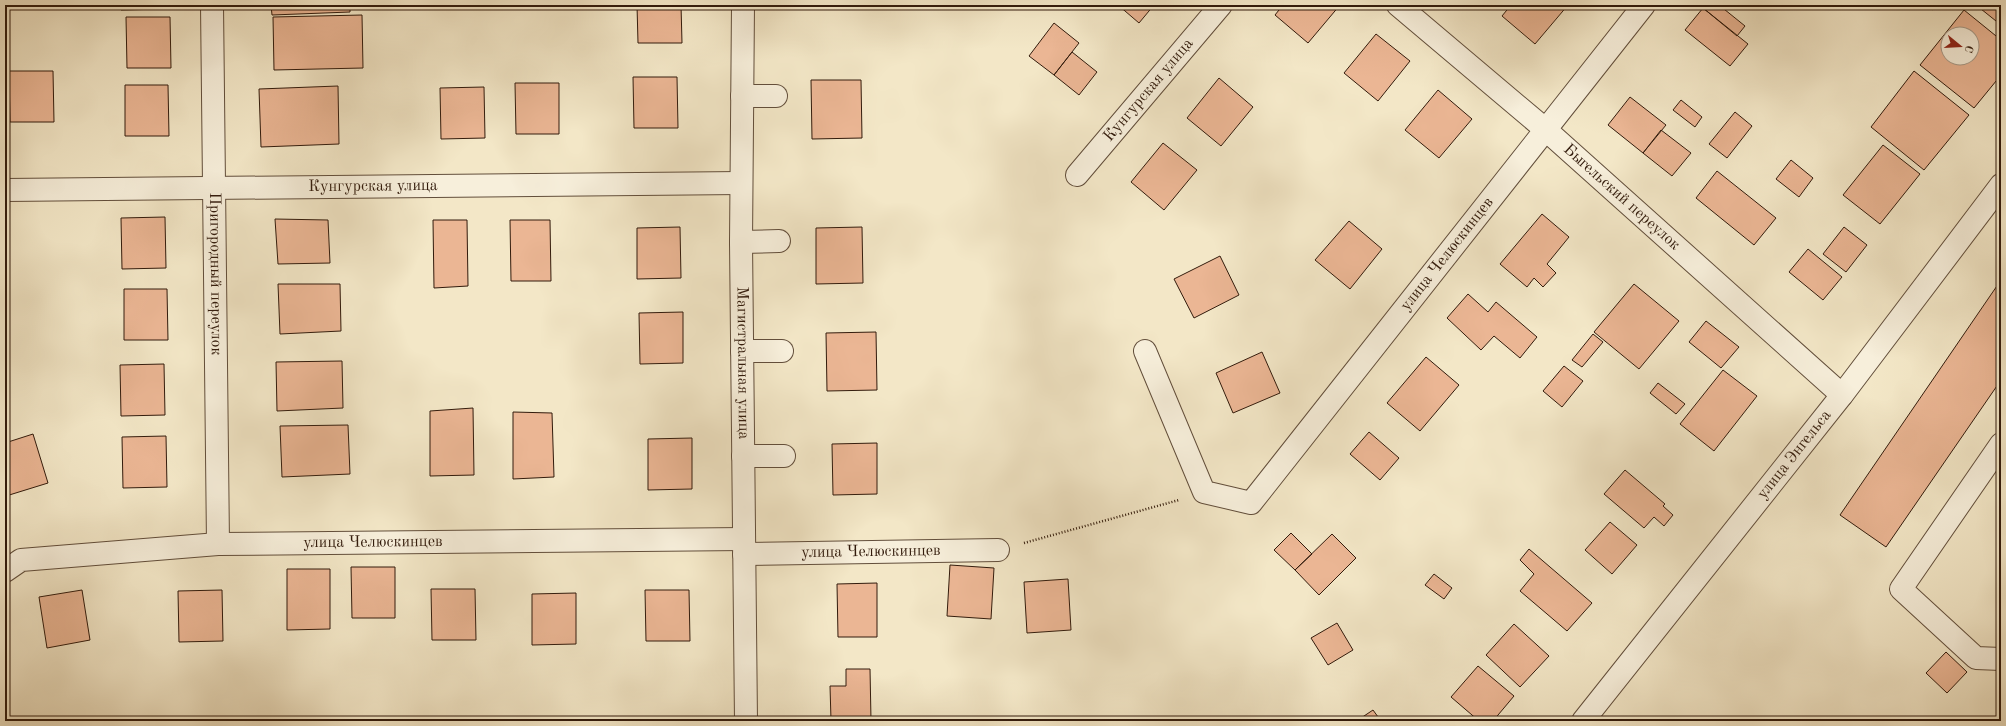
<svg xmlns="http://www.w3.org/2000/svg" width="2006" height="726" font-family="'Old Standard TT',serif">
  <rect width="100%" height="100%" fill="#f3e7c7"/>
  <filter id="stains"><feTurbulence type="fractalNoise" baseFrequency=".005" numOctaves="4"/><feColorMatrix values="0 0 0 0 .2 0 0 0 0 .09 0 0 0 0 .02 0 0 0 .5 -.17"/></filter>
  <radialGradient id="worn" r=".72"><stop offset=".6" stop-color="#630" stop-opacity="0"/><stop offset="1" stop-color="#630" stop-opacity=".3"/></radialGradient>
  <path fill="#ebb694" stroke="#321b0c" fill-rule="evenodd" d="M 121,5 L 165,5 L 165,9 L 121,10 Z
    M 271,5 L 350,5 L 350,12 L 272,15 Z
    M 637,5 L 681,5 L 682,43 L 638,43 Z
    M 1118,5 L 1154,5 L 1139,23 Z
    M 1283,5 L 1340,5 L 1308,43 L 1275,15 Z
    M 1511,5 L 1568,5 L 1535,44 L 1502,16 Z
    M 1705,5 L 1719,5 L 1745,26 L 1737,36 L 1703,8 Z
    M 1927,5 L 1938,5 L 1933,10 Z
    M 1984,5 L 2001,5 L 2001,25 L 1981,9 Z
    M 1703,8 L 1748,44 L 1730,66 L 1685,30 Z
    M 1964,10 L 2001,40 L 2001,75 L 1974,108 L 1920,65 ZM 1948,34 L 1972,34 L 1972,58 L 1948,58 Z
    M 362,15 L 363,68 L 274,70 L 273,17 Z
    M 126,17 L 170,17 L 171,68 L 127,68 Z
    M 1054,23 L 1079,43 L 1054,75 L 1029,56 Z
    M 1376,34 L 1410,61 L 1378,101 L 1344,73 Z
    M 1072,52 L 1097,72 L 1079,95 L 1054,75 Z
    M 9,71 L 53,71 L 54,122 L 10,122 Z
    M 1914,71 L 1969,115 L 1924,170 L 1871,127 Z
    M 633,77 L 677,77 L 678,128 L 634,128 Z
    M 1219,78 L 1253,107 L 1221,146 L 1187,118 Z
    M 811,80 L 861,80 L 862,138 L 812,139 Z
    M 515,83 L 559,83 L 559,134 L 516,134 Z
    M 125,85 L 168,85 L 169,136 L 125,136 Z
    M 338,86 L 339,144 L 261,147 L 259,89 Z
    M 484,87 L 485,138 L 441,139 L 440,88 Z
    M 1438,90 L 1472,119 L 1439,158 L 1405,130 Z
    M 1630,97 L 1666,125 L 1643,153 L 1608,125 Z
    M 1681,100 L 1702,117 L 1695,127 L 1673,110 Z
    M 1735,112 L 1752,126 L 1727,158 L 1709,144 Z
    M 1661,130 L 1691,153 L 1672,176 L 1643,153 Z
    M 1163,143 L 1197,170 L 1164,210 L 1131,182 Z
    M 1883,145 L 1920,174 L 1880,224 L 1843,195 Z
    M 1791,160 L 1813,178 L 1799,197 L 1776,179 Z
    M 1717,171 L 1776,218 L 1754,245 L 1696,198 Z
    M 1542,214 L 1569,237 L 1547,264 L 1556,273 L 1543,287 L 1534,278 L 1527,287 L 1500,264 Z
    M 165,217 L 166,268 L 122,269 L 121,218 Z
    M 275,219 L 328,220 L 330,263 L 278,264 Z
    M 433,220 L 467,220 L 468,286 L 434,288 Z
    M 510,220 L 550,220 L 551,281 L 511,281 Z
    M 1349,221 L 1382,249 L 1350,289 L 1315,260 Z
    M 680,227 L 681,278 L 637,279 L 637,228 Z
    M 862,227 L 863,283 L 816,284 L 816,228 Z
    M 1844,227 L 1867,245 L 1846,272 L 1823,254 Z
    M 1808,249 L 1842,277 L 1823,300 L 1789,272 Z
    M 1220,256 L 1239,295 L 1194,318 L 1174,279 Z
    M 2001,280 L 2001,380 L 1886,547 L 1840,515 Z
    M 278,284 L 340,284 L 341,331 L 280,334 Z
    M 1634,284 L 1679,321 L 1639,369 L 1594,332 Z
    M 124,289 L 167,289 L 168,340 L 124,340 Z
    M 1468,294 L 1488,312 L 1496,302 L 1537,337 L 1520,358 L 1494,336 L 1481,350 L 1447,318 Z
    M 683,312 L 683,363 L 640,364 L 639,313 Z
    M 1706,321 L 1739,347 L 1721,368 L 1689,342 Z
    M 876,332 L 877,390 L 827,391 L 826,333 Z
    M 1593,334 L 1603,342 L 1582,367 L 1572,360 Z
    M 1262,352 L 1280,393 L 1233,413 L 1216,373 Z
    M 1426,357 L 1459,385 L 1420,431 L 1387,403 Z
    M 342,361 L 343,408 L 277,411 L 276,362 Z
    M 164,364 L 165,415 L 121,416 L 120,365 Z
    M 1564,366 L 1583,381 L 1562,407 L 1543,391 Z
    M 1723,370 L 1757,396 L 1714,451 L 1680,424 Z
    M 1658,383 L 1685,404 L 1676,414 L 1650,393 Z
    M 473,408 L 474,475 L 430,476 L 430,411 Z
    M 513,412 L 552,413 L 554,477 L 513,479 Z
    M 348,425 L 350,474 L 282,477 L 280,426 Z
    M 1369,432 L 1399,458 L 1380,480 L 1350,454 Z
    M 33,434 L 48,483 L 6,496 L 5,443 Z
    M 166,436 L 167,487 L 123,488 L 122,437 Z
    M 692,438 L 692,489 L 648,490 L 648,439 Z
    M 877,443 L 877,494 L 833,495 L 832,444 Z
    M 1625,470 L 1665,504 L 1663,506 L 1673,515 L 1664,526 L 1654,517 L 1644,528 L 1604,494 Z
    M 1610,522 L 1637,545 L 1612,574 L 1585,550 Z
    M 1291,533 L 1312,554 L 1295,570 L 1274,550 Z
    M 1332,534 L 1356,558 L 1319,595 L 1295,570 Z
    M 1529,549 L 1592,603 L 1567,631 L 1520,591 L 1534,574 L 1520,560 Z
    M 950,565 L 994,568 L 991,619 L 947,616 Z
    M 351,567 L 395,567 L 395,618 L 352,618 Z
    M 287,569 L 330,569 L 330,629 L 287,630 Z
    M 1434,574 L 1452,588 L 1444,599 L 1425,585 Z
    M 1068,579 L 1071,630 L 1027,633 L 1024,582 Z
    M 877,583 L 877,637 L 838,637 L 837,584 Z
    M 431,589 L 475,589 L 476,640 L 432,640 Z
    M 82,590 L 90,640 L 47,648 L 39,597 Z
    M 222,590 L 223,641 L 179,642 L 178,591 Z
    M 645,590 L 689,590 L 690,641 L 646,641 Z
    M 576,593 L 576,644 L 532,645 L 532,594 Z
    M 1337,623 L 1353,650 L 1328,665 L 1311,638 Z
    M 1514,624 L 1549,656 L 1520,687 L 1486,655 Z
    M 1946,652 L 1967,672 L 1947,693 L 1926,673 Z
    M 1478,666 L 1514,696 L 1493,721 L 1479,721 L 1451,697 Z
    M 846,669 L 870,669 L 871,720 L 831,720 L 830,686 L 846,686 Z
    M 1373,710 L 1381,721 L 1359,721 L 1358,720 Z"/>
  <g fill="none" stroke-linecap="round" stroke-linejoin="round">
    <defs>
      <g id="minor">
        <path id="s1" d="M 212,5 L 218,544"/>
        <path id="s2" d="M 743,5 L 741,242 L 746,721"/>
        <path id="s3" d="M 1398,5 L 1546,130 L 1842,395"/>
        <path d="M 742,96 L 776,96"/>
        <path id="s4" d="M 1077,175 L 1221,5"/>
        <path id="s5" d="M 5,190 L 741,183"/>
        <path d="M 741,242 L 779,241"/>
        <path d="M 742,351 L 782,351"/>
        <path id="s6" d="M 1145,351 L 1204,492 L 1251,503 L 1644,5"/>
        <path d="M 2001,444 L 1901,589 L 1976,658 L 2001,659"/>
        <path d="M 743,456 L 784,456"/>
        <path id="s7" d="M 744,554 L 998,550"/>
        <path id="s8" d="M 5,571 L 21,560 L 218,544 L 744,539"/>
        <path id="s9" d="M 1583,721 L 1842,395 L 2001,185"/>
      </g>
    </defs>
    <use href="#minor" stroke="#624e3b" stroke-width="24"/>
    <path stroke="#321b0c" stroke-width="2.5" stroke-dasharray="1 2" stroke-linecap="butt" d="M 1024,543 L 1179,500"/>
    <use href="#minor" stroke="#f7efdb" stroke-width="22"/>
  </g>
  <g text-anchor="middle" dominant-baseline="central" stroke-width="3.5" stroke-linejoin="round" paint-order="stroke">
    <g font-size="16" fill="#321b0c" stroke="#f7efdb">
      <text stroke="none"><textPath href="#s4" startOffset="111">Кунгурская улица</textPath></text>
      <text stroke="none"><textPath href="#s5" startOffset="368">Кунгурская улица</textPath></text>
      <text stroke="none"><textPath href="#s3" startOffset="295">Быгельский переулок</textPath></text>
      <text stroke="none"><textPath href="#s6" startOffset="518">улица Челюскинцев</textPath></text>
      <text stroke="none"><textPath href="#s1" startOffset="269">Пригородный переулок</textPath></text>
      <text stroke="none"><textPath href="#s2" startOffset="358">Магистральная улица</textPath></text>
      <text stroke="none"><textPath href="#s9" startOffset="340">улица Энгельса</textPath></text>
      <text stroke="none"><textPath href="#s8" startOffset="372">улица Челюскинцев</textPath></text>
      <text stroke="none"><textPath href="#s7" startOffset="127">улица Челюскинцев</textPath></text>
    </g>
  </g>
  <rect width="2006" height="726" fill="none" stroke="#f3e7c7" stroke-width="20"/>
  <rect x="6" y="6" width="1994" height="714" fill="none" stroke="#321b0c" stroke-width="2"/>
  <rect x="10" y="10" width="1986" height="706" fill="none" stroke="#321b0c"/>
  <g transform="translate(1960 46) rotate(108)"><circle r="19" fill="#f7efdb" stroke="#a89a88"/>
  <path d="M0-3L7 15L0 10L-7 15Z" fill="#8f2418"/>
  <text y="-6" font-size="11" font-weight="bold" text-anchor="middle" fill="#321b0c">С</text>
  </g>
  <rect width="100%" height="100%" filter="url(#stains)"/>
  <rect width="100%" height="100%" fill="url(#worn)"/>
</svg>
